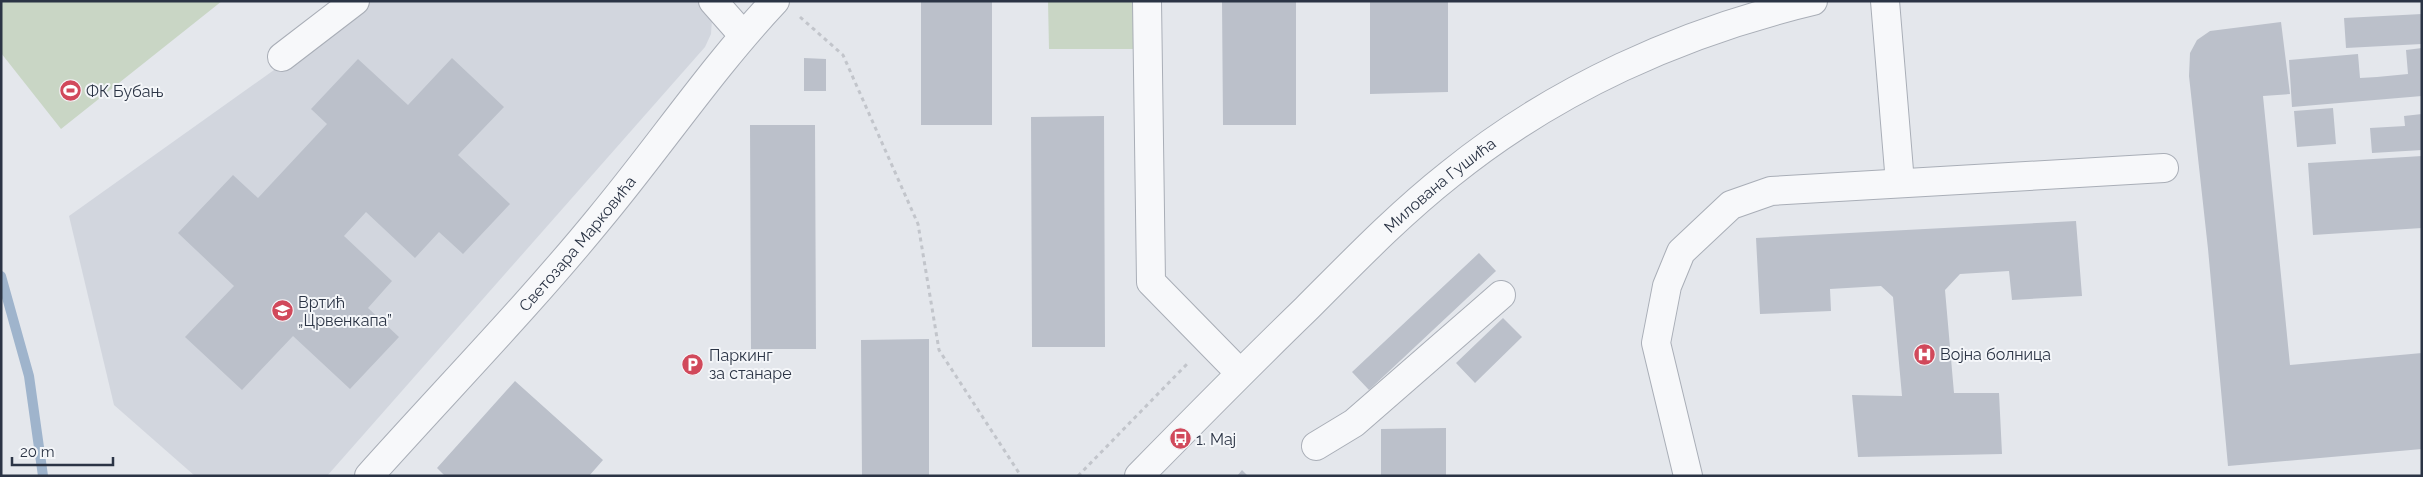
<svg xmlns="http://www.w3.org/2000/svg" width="2423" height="477" font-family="Raleway,sans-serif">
  <rect width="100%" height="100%" fill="#e4e7ec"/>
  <path fill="#d2d6de" d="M 371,1 L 697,1 L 712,19 L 711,34 L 705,47 L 327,476 L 195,476 L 114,405 L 69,216 Z"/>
  <path fill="#c9d6c5" d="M 1,1 L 222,1 L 61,129 L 1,53 Z
    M 1048,1 L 1136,1 L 1136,49 L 1049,49 Z"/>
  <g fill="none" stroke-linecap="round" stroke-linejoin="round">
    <path stroke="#9fb4cc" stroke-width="10" d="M 1,276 L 29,376 L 43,476"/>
  </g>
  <path fill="#bbc0ca" d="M 921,1 L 992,1 L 992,125 L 921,125 Z
    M 1222,1 L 1296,1 L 1296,125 L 1223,125 Z
    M 1370,1 L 1448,1 L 1448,92 L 1370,94 Z
    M 2422,14 L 2422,44 L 2346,48 L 2344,18 Z
    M 2281,22 L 2290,94 L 2263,96 L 2290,365 L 2422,353 L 2422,449 L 2228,466 L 2208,249 L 2189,76 L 2190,53 L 2197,40 L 2210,31 Z
    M 2422,48 L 2422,96 L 2292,107 L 2289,60 L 2358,54 L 2360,78 L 2377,77 L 2408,74 L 2406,50 Z
    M 452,58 L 504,107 L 458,155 L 510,204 L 463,254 L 439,232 L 415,258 L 366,212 L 344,236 L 392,281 L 368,308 L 399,337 L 350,389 L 293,336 L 242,390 L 185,337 L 234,286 L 178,233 L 233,175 L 258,198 L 327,124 L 311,109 L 358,59 L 408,105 Z
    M 804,58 L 826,59 L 826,91 L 804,91 Z
    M 2333,108 L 2336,144 L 2297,147 L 2294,111 Z
    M 2422,114 L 2422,150 L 2372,153 L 2370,128 L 2405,126 L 2404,116 Z
    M 1104,116 L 1105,347 L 1032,347 L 1031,117 Z
    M 750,125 L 815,125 L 816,349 L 751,349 Z
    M 2422,156 L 2422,228 L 2313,235 L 2308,163 Z
    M 2076,221 L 2082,296 L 2012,300 L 2009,271 L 1960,274 L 1945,290 L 1954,393 L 1999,393 L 2002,454 L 1858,457 L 1852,395 L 1902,396 L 1893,297 L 1881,286 L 1830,289 L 1831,311 L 1760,314 L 1756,238 Z
    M 1479,253 L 1496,271 L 1369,390 L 1352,372 Z
    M 1503,318 L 1522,337 L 1475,383 L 1456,363 Z
    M 929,339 L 929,476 L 862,476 L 861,340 Z
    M 515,381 L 603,460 L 589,476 L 445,476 L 437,468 Z
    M 1446,428 L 1446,476 L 1381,476 L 1381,429 Z
    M 1242,470 L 1248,476 L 1237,476 Z"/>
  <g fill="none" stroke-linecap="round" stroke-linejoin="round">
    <defs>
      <g id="minor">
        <path d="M 713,1 L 743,35"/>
        <path d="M 1147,1 L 1151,282 L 1240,373"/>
        <path d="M 1885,1 L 1900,183"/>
        <path d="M 282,57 L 355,1"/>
        <path d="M 1316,446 L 1354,423 L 1501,295"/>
        <path id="s1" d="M 369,476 C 445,391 527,307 599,219 C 659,147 711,69 775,1"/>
        <path id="s2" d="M 1139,476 C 1194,420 1249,364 1306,309 C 1353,262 1398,215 1450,174 C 1555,89 1682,32 1813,1"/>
        <path d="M 1688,476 L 1656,343 L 1667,286 L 1681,252 L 1731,205 L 1771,191 L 2164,168"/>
      </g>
    </defs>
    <use href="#minor" stroke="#a9aeb7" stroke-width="30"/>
    <path stroke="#c2c5cb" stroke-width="3" stroke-dasharray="4 4" stroke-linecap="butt" d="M 800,17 L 843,55 L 918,224 L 939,350 L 1021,476
      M 1078,476 L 1188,363"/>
    <use href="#minor" stroke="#f7f8fa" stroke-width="28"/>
  </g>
  <defs>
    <symbol id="stadium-disc" viewBox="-11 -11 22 22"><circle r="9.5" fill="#d1495b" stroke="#f4f6f9"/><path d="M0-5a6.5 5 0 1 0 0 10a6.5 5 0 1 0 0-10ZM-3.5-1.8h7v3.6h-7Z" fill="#fff"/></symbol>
    <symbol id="school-disc" viewBox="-11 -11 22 22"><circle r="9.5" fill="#d1495b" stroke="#f4f6f9"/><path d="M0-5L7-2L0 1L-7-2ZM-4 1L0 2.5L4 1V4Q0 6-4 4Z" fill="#fff"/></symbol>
    <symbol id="hospital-disc" viewBox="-11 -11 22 22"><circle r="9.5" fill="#d1495b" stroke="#f4f6f9"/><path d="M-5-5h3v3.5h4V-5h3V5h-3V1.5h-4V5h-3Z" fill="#fff"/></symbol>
    <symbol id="parking-disc" viewBox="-11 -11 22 22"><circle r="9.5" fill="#d1495b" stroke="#f4f6f9"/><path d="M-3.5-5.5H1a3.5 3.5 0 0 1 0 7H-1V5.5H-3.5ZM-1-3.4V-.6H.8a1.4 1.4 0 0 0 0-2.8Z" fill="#fff"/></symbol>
    <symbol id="bus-disc" viewBox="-11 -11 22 22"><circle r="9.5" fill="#d1495b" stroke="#f4f6f9"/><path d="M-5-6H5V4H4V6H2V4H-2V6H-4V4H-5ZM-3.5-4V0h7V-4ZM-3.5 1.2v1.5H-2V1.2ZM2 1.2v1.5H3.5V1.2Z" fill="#fff"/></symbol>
  </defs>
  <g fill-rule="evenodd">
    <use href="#stadium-disc" x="58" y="78" width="25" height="25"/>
    <use href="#school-disc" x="270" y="298" width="25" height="25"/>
    <use href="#hospital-disc" x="1912" y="342" width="25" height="25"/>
    <use href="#parking-disc" x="680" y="352" width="25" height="25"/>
    <use href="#bus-disc" x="1168" y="426" width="25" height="25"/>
  </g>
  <g text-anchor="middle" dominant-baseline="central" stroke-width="4" stroke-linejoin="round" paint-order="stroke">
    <g font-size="16" fill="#2b3445" stroke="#f4f6f9" text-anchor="start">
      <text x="86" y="91">ФК Бубањ</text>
      <text x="298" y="302">Вртић<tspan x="298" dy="18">„Црвенкапа”</tspan></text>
      <text x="1940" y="354">Војна болница</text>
      <text x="709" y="355">Паркинг<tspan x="709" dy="18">за станаре</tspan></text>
      <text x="1196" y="439">1. Мај</text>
    </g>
    <g font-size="16" fill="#2b3445" stroke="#f4f6f9">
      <text stroke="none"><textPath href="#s2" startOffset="419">Милована Гушића</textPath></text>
      <text stroke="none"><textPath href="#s1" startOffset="312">Светозара Марковића</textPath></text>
    </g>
  </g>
  <rect width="2423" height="477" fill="none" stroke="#2b3445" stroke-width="5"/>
  <path d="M12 457v8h101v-8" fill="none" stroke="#2b3445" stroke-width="2.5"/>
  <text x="20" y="457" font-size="15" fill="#2b3445" stroke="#f4f6f9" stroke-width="4" paint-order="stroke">20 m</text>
</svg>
